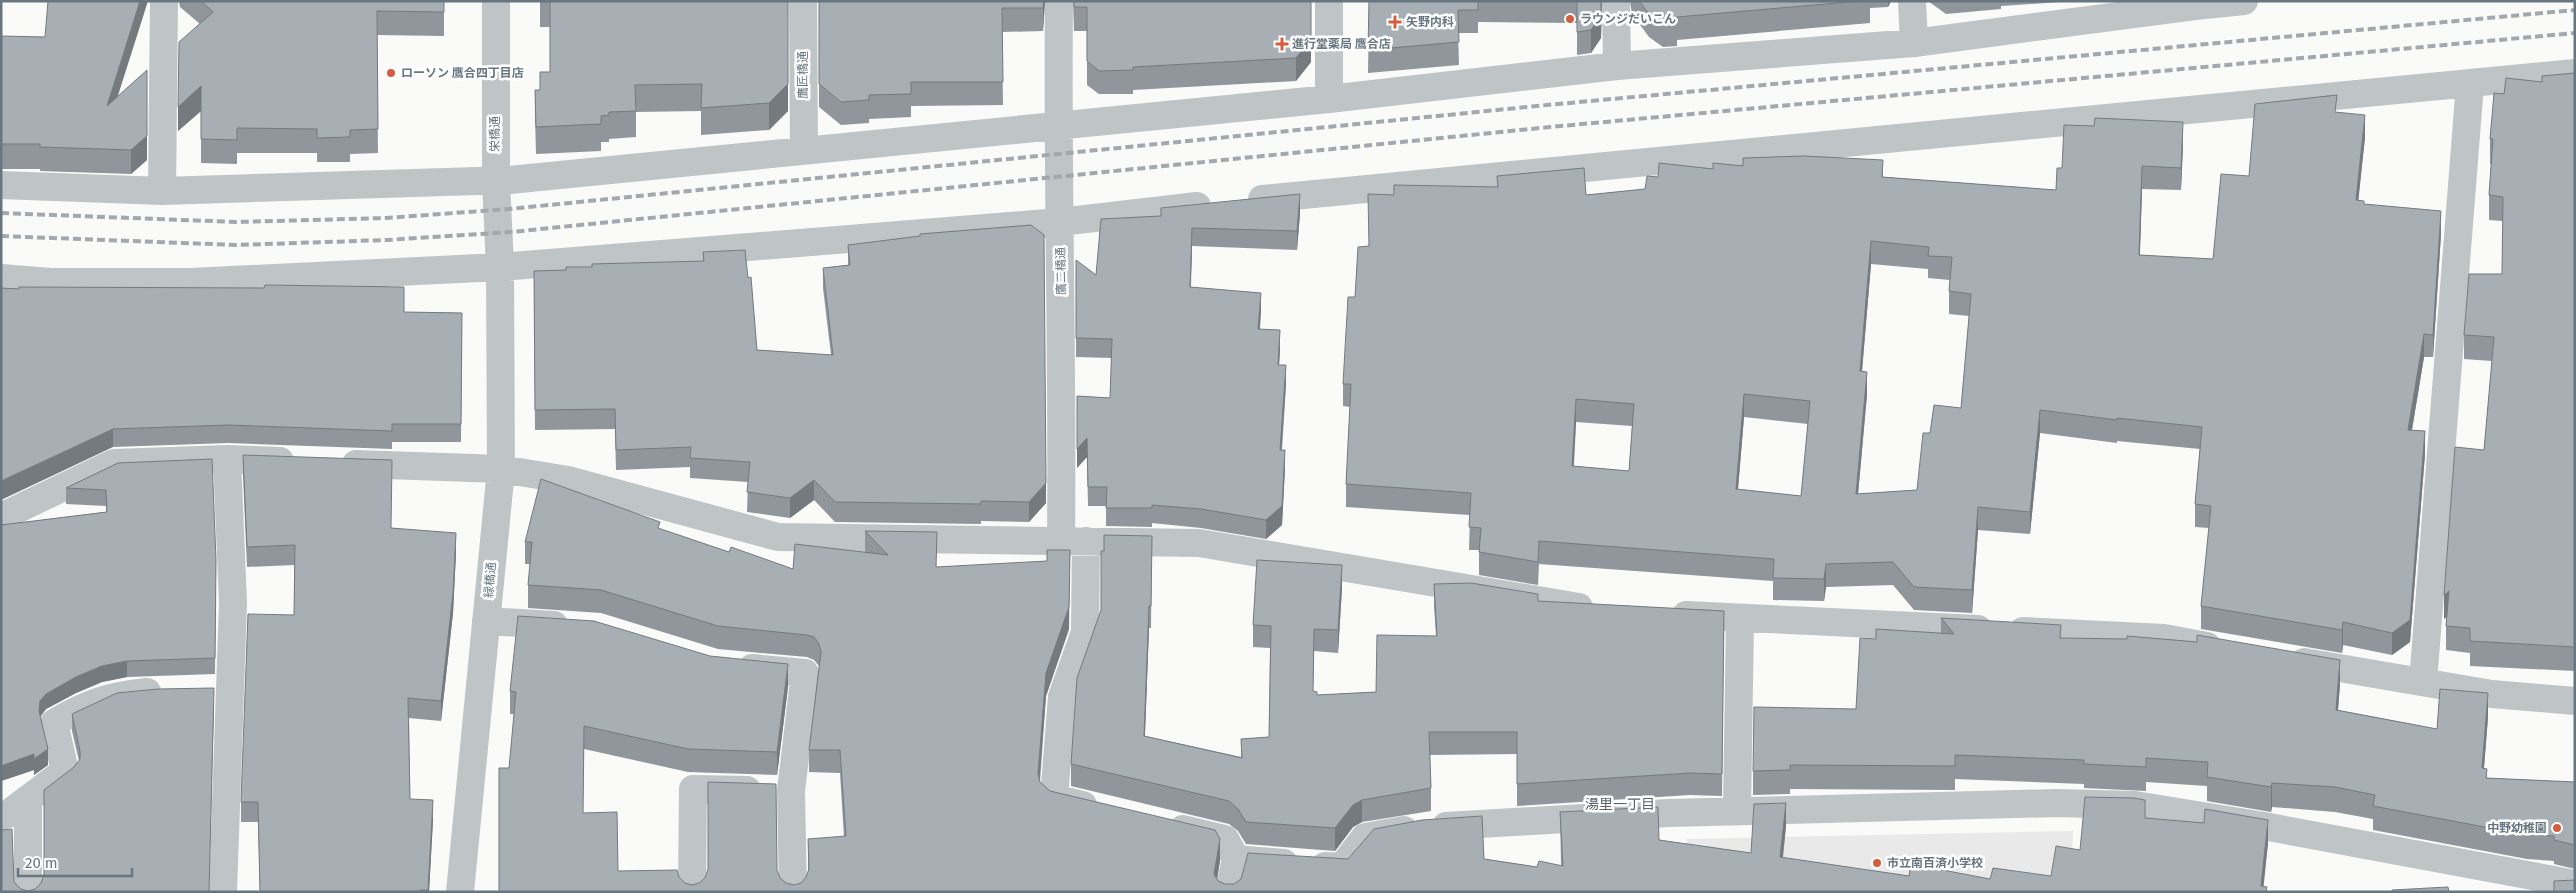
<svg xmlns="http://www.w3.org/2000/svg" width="2576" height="893" font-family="'Fira Sans','Noto Sans JP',sans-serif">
  <rect width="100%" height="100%" fill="#fafaf8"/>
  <path fill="#e8e9e8" d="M 2073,831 L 2071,887 L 1676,892 L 1687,839 Z"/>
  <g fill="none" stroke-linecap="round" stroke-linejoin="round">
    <path stroke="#bfc4c7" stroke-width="28" d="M 803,1 L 804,150
      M 1059,1 C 1057,181 1063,360 1061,540
      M 1616,1 L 1617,66
      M 1912,1 L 1914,43
      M 1329,99 L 1329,1
      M 1,185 L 162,191 L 509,180 L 1329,99 L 1617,66 L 1914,43 L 2195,6 L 2244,1
      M 162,191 L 164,1
      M 1262,199 L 2575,73
      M 1,278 L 51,282 L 191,282 L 500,267 L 1060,222 L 1197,206
      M 356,464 L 501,469 L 568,480 L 778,537 L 1199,543 L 1579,607
      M 1,517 L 114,463 L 227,459 L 280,461
      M 1686,615 L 1978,629
      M 486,621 L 554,625
      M 2023,631 L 2164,638 L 2207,646
      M 2304,662 L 2492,694 L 2575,701
      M 752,668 L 805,673 L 791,791 L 793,892
      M 2423,682 L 2470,84
      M 28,799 L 28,892
      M 1083,805 L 1054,798 L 1062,697 L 1085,632 L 1086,541
      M 1737,811 L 1740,619
      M 1,816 L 8,814 L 65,771 L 54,723 C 87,703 109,696 147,692
      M 1446,826 L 1669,813 L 2057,803 L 2135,805 L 2258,825 L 2575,884
      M 1183,829 L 1225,839 L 1236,859
      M 1325,866 L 1342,867 L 1365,837 L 1404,830
      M 223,892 L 233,603 L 227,459
      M 460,892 L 501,469 L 500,267 L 496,181 L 496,1
      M 692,892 L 693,789 L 747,790
      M 1229,892 L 1236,859 L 1284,863"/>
    <path stroke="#a2a8ad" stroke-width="4" stroke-dasharray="8 4" stroke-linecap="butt" d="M 1,213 L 236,222 L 386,218 L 509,209 L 1547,105 L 2575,10
      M 1,236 L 236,245 L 387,240 L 511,232 L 1550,127 L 2575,33"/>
  </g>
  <path fill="#90969b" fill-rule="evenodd" d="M 179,1 L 444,1 L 444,36 L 377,35 L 378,153 L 350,154 L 350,162 L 317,162 L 317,153 L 237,153 L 237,164 L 201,163 L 201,111 L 178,131 L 200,24 L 180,7 Z
    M 540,1 L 788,1 L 788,111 L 769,130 L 701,135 L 701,111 L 636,112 L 636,137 L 609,139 L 609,142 L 601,142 L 601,151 L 536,154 L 535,117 L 535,90 L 540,90 L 540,72 L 550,72 L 550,27 L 540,27 Z
    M 819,1 L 1045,1 L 1043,31 L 1002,32 L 1003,105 L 911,106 L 911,117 L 869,119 L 869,123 L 841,125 L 819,107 Z
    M 1073,1 L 1311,1 L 1311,62 L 1296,81 L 1133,90 L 1133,94 L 1099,94 L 1087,85 L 1087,31 L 1074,31 Z
    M 1369,1 L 1602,1 L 1601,38 L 1591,53 L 1577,55 L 1577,23 L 1478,22 L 1478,33 L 1458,33 L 1459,65 L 1368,73 Z
    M 1630,1 L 1891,1 L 1888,7 L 1870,8 L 1870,23 L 1677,40 L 1677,46 L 1663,47 L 1649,37 L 1632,14 Z
    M 1928,1 L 2075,1 L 2001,6 L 2001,9 L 1946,14 Z
    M 1,36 L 118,96 L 147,160 L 131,174 L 40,171 L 40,169 L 1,169 Z
    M 2575,73 L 2575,671 L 2470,666 L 2470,653 L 2446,650 L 2446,626 L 2447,617 L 2444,619 L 2484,450 L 2492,361 L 2464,359 L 2464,335 L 2502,274 L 2503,221 L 2489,220 L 2489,195 L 2491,164 L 2490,164 L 2490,139 L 2504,94 L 2542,82 Z
    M 2337,112 L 2365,137 L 2358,200 L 2364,204 L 2441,234 L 2433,357 L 2424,357 L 2412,430 L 2425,454 L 2410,642 L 2392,655 L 2343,645 L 2342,653 L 2201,629 L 2201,606 L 2209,528 L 2195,527 L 2195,504 L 2200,449 L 2117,441 L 2117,443 L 2040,433 L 2030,534 L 1978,530 L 1972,613 L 1914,610 L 1893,585 L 1826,587 L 1824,601 L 1773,600 L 1773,581 L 1539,564 L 1538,585 L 1479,575 L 1479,550 L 1469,550 L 1470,515 L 1346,507 L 1346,484 L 1350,407 L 1343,406 L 1343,384 L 1355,297 L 1368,246 L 1394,195 L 1497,187 L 1497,176 L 1586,195 L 1645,189 L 1658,177 L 1713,169 L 1883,177 L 2056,190 L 2062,168 L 2183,145 L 2181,190 L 2142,189 L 2140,255 L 2213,259 L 2249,176 ZM 1871,264 L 1928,269 L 1928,278 L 1950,280 L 1949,291 L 1949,314 L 1969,316 L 1961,408 L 1930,433 L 1917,490 L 1858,494 L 1867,394 L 1862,371 ZM 1744,417 L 1808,424 L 1801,496 L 1738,489 ZM 1576,422 L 1632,426 L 1629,471 L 1574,466 Z
    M 1300,213 L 1297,250 L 1192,246 L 1191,287 L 1261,311 L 1260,329 L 1280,349 L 1279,365 L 1286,384 L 1282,450 L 1285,468 L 1282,525 L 1266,539 L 1201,528 L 1152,523 L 1152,527 L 1106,526 L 1106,506 L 1088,506 L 1087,457 L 1077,468 L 1077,396 L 1110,398 L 1112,358 L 1076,357 L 1076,260 L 1096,275 L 1101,219 Z
    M 848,245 L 1046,503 L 1029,522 L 981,521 L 981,524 L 835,522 L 814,500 L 790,518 L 747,512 L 748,482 L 690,478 L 690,467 L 616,470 L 615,429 L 535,430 L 534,271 L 566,270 L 592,267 L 703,261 L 703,252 L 748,278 L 757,350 L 831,355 L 823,288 L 823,268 L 848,265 Z
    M 1,288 L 404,312 L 462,313 L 461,442 L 392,442 L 392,449 L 228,443 L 113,447 Z
    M 243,455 L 392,528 L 456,553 L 453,613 L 441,721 L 409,718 L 410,799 L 433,820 L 429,892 L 260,892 L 258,822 L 241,822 L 241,802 L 294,615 L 294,565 L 247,567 L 243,475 Z
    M 118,463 L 216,560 L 215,674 L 127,677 L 102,682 L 76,693 L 46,709 L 40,717 L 48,765 L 34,775 L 34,770 L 1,781 L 1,525 L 106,512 L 106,506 L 66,504 L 66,488 Z
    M 660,529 L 729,552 L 793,569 L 865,553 L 865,531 L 937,567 L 1069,629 L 1046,696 L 1040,782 L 1050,791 L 1220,861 L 1217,878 L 1218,881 L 1225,884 L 1234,884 L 1348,859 L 1484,859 L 1537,867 L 1561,865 L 1560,812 L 1659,840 L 1751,853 L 1786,826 L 1783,858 L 1909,876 L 1990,879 L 2051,876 L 2080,850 L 2145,818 L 2268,843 L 2263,886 L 499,892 L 514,714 L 510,714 L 510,691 L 788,687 L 777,775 L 688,772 L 584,749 L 583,813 L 618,871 L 679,877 L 685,883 L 692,885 L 777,870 L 780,878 L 786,883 L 794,885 L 801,883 L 806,877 L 808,871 L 808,839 L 844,837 L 840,773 L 809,772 L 809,750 L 819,666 L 814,660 L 807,657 L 718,649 L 601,613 L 528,608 L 528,585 L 530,564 L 525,564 L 525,542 Z
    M 1152,536 L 1151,628 L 1149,628 L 1145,736 L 1241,757 L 1241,739 L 1269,737 L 1270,648 L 1253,647 L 1253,625 L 1342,588 L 1338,653 L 1314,651 L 1313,691 L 1317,695 L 1376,692 L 1436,636 L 1434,606 L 1434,584 L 1538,601 L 1724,611 L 1722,796 L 1690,795 L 1517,806 L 1517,754 L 1430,755 L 1431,788 L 1431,811 L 1362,822 L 1353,827 L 1335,851 L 1246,844 L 1238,831 L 1229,824 L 1071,786 L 1071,764 L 1101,610 L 1104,551 Z
    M 1941,618 L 2340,684 L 2338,710 L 2437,729 L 2488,717 L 2484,768 L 2487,778 L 2575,782 L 2575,869 L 2554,864 L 2554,861 L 2527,859 L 2373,830 L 2373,819 L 2335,812 L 2272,807 L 2271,812 L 2207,801 L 2207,786 L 2146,782 L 2146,791 L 2084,788 L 2084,784 L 1955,779 L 1955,790 L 1790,789 L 1790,794 L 1753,795 L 1753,771 L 1856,709 L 1876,639 L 1941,633 Z
    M 214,705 L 209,892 L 1,892 L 14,882 L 21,889 L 28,891 L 35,889 L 41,883 L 74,767 L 79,761 L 72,731 L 72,714 Z"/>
  <path fill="#757a7e" d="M 140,1 L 148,1 L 107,130 L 107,106 Z
    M 1044,1 L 1045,1 L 1043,31 L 1043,8 Z
    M 1601,1 L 1602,1 L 1601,38 L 1591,53 L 1591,30 Z
    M 1888,1 L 1891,1 L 1888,7 Z
    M 1311,39 L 1311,62 L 1296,81 L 1296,58 Z
    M 788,84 L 788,111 L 769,130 L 769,103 Z
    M 201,86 L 201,111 L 178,131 L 178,107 Z
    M 147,94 L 147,160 L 131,174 L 131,150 Z
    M 2365,115 L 2365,137 L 2356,223 L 2356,200 Z
    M 2183,122 L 2183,145 L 2181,190 L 2181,168 Z
    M 1883,160 L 1883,183 L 1882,177 Z
    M 2142,166 L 2142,189 L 2139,277 L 2139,255 Z
    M 1300,194 L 1300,213 L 1297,250 L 1297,231 Z
    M 2441,211 L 2441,234 L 2433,357 L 2433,335 Z
    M 1192,228 L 1192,246 L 1190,305 L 1190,287 Z
    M 1871,241 L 1871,264 L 1860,394 L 1860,371 Z
    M 1261,293 L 1261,311 L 1258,347 L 1258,329 Z
    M 1280,330 L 1280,349 L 1278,383 L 1278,365 Z
    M 2424,334 L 2424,357 L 2408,453 L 2408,430 Z
    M 1286,365 L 1286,384 L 1280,468 L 1280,450 Z
    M 1867,372 L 1867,394 L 1856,517 L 1856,494 Z
    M 1744,394 L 1744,417 L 1736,512 L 1736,489 Z
    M 1576,399 L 1576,422 L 1572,489 L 1572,466 Z
    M 2040,410 L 2040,433 L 2030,534 L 2030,512 Z
    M 113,429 L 113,447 L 1,500 L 1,481 Z
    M 2425,431 L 2425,454 L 2410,642 L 2392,655 L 2392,633 Z
    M 1087,438 L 1087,457 L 1077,468 L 1077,449 Z
    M 1285,450 L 1285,468 L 1282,525 L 1266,539 L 1266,520 Z
    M 814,480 L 814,500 L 790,518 L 790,498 Z
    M 1046,483 L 1046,503 L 1029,522 L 1029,502 Z
    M 1978,507 L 1978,530 L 1972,613 L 1972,590 Z
    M 456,533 L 456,553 L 453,613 L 441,721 L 441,701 Z
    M 1070,550 L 1069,629 L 1046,696 L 1038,797 L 1038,774 L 1046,673 Z
    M 1826,564 L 1826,587 L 1824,601 L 1824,579 Z
    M 1342,565 L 1342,588 L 1338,653 L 1338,630 Z
    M 2449,591 L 2449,615 L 2444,619 L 2444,595 Z
    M 1149,606 L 1149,628 L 1144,758 L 1144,736 Z
    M 2343,622 L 2343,645 L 2342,653 L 2342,630 Z
    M 2340,660 L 2340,684 L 2336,734 L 2336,710 Z
    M 127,661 L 127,677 L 102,682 L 76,693 L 46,709 L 40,717 L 39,711 L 40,701 L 46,694 L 76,677 L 102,666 Z
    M 788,664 L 788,687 L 777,775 L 777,752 Z
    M 2488,693 L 2488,717 L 2482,792 L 2482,768 Z
    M 48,749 L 48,765 L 34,775 L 34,759 Z
    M 34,754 L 34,770 L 1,781 L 1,766 Z
    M 2272,783 L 2272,807 L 2271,812 L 2271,787 Z
    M 433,800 L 433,820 L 429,892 L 428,892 Z
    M 1362,800 L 1362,822 L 1353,827 L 1335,851 L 1335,828 L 1353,805 Z
    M 1786,803 L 1786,826 L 1780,880 L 1780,857 Z
    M 2268,820 L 2268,843 L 2263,892 L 2261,886 Z
    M 1220,839 L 1220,861 L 1215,892 L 1214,874 Z"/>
  <path fill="#a7afb4" stroke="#757a7e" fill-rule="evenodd" d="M 48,1 L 140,1 L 107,106 L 147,70 L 147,136 L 131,150 L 40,147 L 40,144 L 1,144 L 1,36 L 45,37 Z
    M 201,1 L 444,1 L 444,12 L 377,11 L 378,129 L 350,130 L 350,137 L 317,138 L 317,129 L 237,128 L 237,140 L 201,139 L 201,86 L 178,107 L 179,42 L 213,12 Z
    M 550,1 L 788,1 L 788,84 L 769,103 L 701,108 L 702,84 L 635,85 L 636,111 L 609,112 L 609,115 L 601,116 L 601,124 L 536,127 L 535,90 L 540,90 L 540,72 L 550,72 Z
    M 819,1 L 1044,1 L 1043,8 L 1002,8 L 1003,82 L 911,82 L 911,94 L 869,95 L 869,100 L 841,102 L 819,84 Z
    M 1074,1 L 1311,1 L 1311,39 L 1296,58 L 1133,67 L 1133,70 L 1099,71 L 1087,61 L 1087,7 L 1074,7 Z
    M 1369,1 L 1478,1 L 1478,10 L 1458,10 L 1459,42 L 1368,50 Z
    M 1577,1 L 1601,1 L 1601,15 L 1591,30 L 1577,32 Z
    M 1639,1 L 1860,1 L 1677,17 L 1677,23 L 1663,24 L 1649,14 Z
    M 2575,73 L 2575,647 L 2470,641 L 2470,628 L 2446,626 L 2449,591 L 2444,595 L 2455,447 L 2484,450 L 2494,337 L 2464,335 L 2469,274 L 2502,274 L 2503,197 L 2489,195 L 2493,139 L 2490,139 L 2494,93 L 2504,94 L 2506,78 L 2542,82 L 2542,76 Z
    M 2337,95 L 2335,112 L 2365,115 L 2356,200 L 2364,201 L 2364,204 L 2441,211 L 2433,335 L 2424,334 L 2408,430 L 2425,431 L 2410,620 L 2392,633 L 2343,622 L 2342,630 L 2201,606 L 2211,506 L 2195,504 L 2202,427 L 2117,418 L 2117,420 L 2040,410 L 2030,512 L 1978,507 L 1972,590 L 1914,587 L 1893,562 L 1826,564 L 1824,579 L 1773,578 L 1774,559 L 1539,541 L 1538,562 L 1479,552 L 1481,528 L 1469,527 L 1471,493 L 1346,484 L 1351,384 L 1343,384 L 1348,297 L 1355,297 L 1358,247 L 1369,246 L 1368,194 L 1394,195 L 1394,185 L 1498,187 L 1497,176 L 1584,168 L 1586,195 L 1645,189 L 1647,176 L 1658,177 L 1659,163 L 1713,169 L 1713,163 L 1743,166 L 1743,158 L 1804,156 L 1883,160 L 1882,177 L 2056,190 L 2057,168 L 2062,168 L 2064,125 L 2094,126 L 2095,118 L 2183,122 L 2181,168 L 2142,166 L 2139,255 L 2213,259 L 2221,174 L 2249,176 L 2255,104 ZM 1871,241 L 1929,247 L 1928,256 L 1952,257 L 1949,291 L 1971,294 L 1961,408 L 1934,405 L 1930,433 L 1923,433 L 1917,490 L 1856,494 L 1867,372 L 1860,371 ZM 1744,394 L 1810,401 L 1801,496 L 1736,489 ZM 1576,399 L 1634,404 L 1629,471 L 1572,466 Z
    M 1300,194 L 1297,231 L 1192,228 L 1190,287 L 1261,293 L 1258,329 L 1280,330 L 1278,365 L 1286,365 L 1280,450 L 1285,450 L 1282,506 L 1266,520 L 1201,509 L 1152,505 L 1152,508 L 1106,508 L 1107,487 L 1088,487 L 1087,438 L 1077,449 L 1077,396 L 1110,398 L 1112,339 L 1076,338 L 1076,260 L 1096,275 L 1101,219 L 1161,216 L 1161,208 Z
    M 1031,225 L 1044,235 L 1046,483 L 1029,502 L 981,501 L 981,504 L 835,502 L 814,480 L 790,498 L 747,492 L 750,462 L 690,458 L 691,447 L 616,450 L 615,409 L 535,410 L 534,271 L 566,270 L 566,267 L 592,267 L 592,264 L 704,261 L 703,252 L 745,250 L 748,278 L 751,277 L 757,350 L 833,355 L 823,268 L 850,265 L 848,245 L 920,236 L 920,234 Z
    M 265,285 L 404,287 L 404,312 L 462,313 L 461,424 L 392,424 L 392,431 L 228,425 L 113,429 L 1,481 L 1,288 L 19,289 L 19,287 L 264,288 Z
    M 243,455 L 392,460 L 391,528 L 456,533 L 453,593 L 441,701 L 408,698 L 410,799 L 433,800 L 428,890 L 420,890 L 420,892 L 260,892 L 258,802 L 241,802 L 248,614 L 294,615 L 295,545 L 247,547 Z
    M 212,459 L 216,560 L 215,658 L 127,661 L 102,666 L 76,677 L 46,694 L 40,701 L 39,711 L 48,749 L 34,759 L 34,754 L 1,766 L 1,525 L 107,512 L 106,490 L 66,488 L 118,463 Z
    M 541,479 L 660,522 L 658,528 L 729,552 L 731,547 L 793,569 L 795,544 L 888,555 L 865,531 L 937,532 L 936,567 L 1047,561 L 1047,550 L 1070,550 L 1069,607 L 1046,673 L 1038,774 L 1040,782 L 1050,791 L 1215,830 L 1220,839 L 1214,874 L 1218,881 L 1225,884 L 1234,884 L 1241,879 L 1248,853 L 1348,859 L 1374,829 L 1422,820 L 1482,816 L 1484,859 L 1537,867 L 1539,861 L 1563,866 L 1560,812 L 1658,807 L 1659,840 L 1751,853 L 1754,804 L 1786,803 L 1780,857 L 1909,876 L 1911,864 L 1990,879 L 1993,868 L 2051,876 L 2056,846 L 2080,850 L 2085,797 L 2134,798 L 2145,800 L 2145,818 L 2204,823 L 2205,809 L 2268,820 L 2261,886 L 2267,887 L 2266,892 L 499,892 L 499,768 L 509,768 L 516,692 L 510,691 L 518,616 L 594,621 L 710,656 L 788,664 L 777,752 L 688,749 L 584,726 L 583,813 L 617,812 L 618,871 L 677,870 L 679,877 L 685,883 L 692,885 L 699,883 L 705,878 L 708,869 L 708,782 L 776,784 L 777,870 L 780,878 L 786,883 L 794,885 L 801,883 L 806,877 L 809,869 L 808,839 L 846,836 L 840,750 L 809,750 L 821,652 L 819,644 L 814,637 L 807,635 L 718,626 L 601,590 L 528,585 L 532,542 L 525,542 Z
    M 1104,535 L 1152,536 L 1151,606 L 1149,606 L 1144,736 L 1242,758 L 1241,739 L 1269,737 L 1271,626 L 1253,625 L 1257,560 L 1342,565 L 1338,630 L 1314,629 L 1313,691 L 1317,692 L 1317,695 L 1376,692 L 1377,635 L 1437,636 L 1434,584 L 1471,583 L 1538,594 L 1538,601 L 1724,611 L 1722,774 L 1690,773 L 1517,784 L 1517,732 L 1429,732 L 1431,788 L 1362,800 L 1353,805 L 1335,828 L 1246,822 L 1238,809 L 1229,801 L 1071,764 L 1077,678 L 1101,610 L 1101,551 L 1104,551 Z
    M 1941,618 L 2061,625 L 2060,638 L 2127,639 L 2127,636 L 2197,642 L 2197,635 L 2340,660 L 2336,710 L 2437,729 L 2440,689 L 2488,693 L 2482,768 L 2487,769 L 2486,778 L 2575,782 L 2575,845 L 2554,840 L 2554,836 L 2527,835 L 2373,806 L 2375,795 L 2335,787 L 2272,783 L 2271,787 L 2207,777 L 2208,762 L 2146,758 L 2146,767 L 2084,764 L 2084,760 L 1955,755 L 1955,766 L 1790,765 L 1790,770 L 1753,771 L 1754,707 L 1856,709 L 1860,638 L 1876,639 L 1876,629 L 1954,634 Z
    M 214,688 L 209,892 L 1,892 L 1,830 L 12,829 L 14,882 L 21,889 L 28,891 L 35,889 L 41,883 L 44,875 L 44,790 L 74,767 L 80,759 L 80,751 L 72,714 L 117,693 L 158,689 Z
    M 2575,880 L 2575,892 L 2554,892 L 2554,881 Z
    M 2448,887 L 2449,892 L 2392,892 L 2392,890 Z"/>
  <g fill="#d35e3f" stroke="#fff" stroke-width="2">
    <circle cx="1570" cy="19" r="5"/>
    <path d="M1392.5 14.5h5v5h5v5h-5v5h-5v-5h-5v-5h5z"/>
    <path d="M1279.5 36.5h5v5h5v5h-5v5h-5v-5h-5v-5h5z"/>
    <circle cx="391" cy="73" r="5"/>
    <circle cx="2557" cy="828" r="5"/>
    <circle cx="1877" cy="863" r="5"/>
  </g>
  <g text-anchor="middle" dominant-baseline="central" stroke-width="5" stroke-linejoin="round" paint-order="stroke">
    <g font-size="12" font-weight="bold" fill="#677680" stroke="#fff" text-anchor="start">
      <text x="1580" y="19">ラウンジだいこん</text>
      <text x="1406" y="22">矢野内科</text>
      <text x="1292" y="44">進行堂薬局 鷹合店</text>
      <text x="401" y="73">ローソン 鷹合四丁目店</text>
      <text x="2547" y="828" text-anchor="end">中野幼稚園</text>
      <text x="1887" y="863">市立南百済小学校</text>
    </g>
    <g font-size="12" fill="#677680" stroke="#fff">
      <text transform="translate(803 75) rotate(-90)">鷹匠橋通</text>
      <text transform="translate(495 134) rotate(-90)">栄橋通</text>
      <text transform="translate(1061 271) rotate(-91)">鷹二橋通</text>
      <text transform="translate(490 580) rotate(-85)">緑橋通</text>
    </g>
    <g font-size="14" fill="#59646c" stroke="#fff">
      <text x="1620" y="804">湯里一丁目</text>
    </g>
  </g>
  <rect width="2576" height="893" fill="none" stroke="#677680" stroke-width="5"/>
  <path d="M18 868v8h114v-8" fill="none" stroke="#677680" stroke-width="2.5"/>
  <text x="25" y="868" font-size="15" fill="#677680" stroke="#ffffff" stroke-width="4" paint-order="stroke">20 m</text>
</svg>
